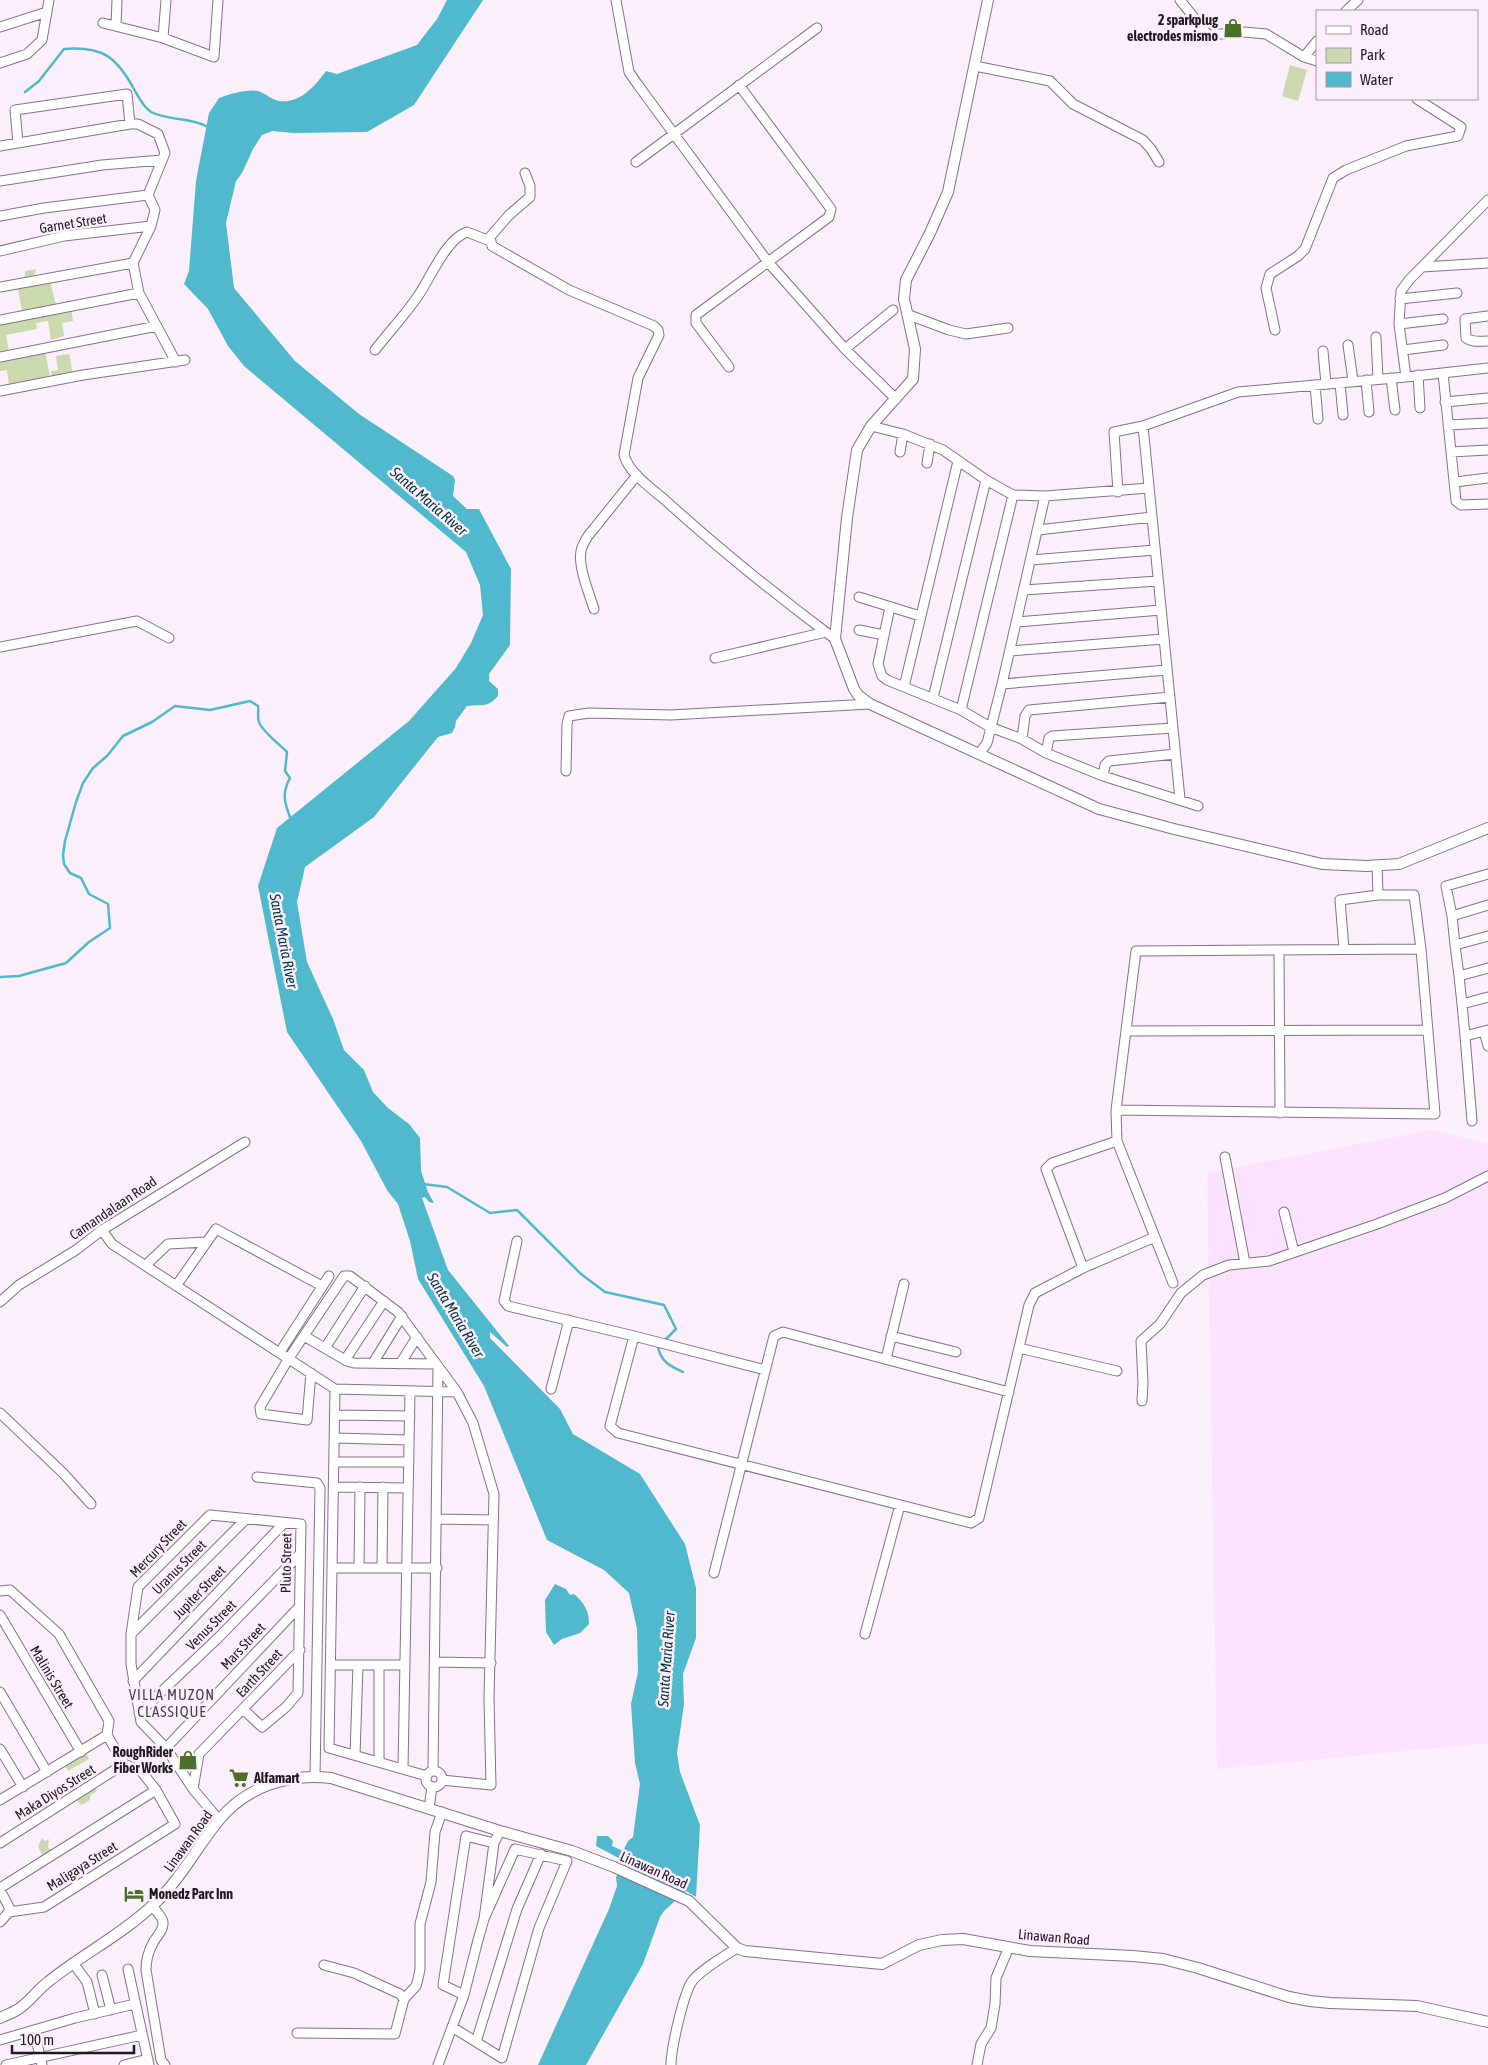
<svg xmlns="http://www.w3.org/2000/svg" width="1488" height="2065" font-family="'Asap Condensed',sans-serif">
  <rect width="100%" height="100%" fill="#faeffb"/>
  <path fill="#fbe2ff" d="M 1432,1130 L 1488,1144 L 1488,1743 L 1217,1769 L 1207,1173 Z"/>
  <path fill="#cadaae" d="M 1290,65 L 1307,70 L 1298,101 L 1282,96 Z
    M 36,269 L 33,281 L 49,278 L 57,309 L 71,307 L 73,321 L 62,323 L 64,336 L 51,340 L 48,321 L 36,323 L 37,329 L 6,335 L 9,351 L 0,353 L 0,320 L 23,316 L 17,284 L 21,283 L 25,277 L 25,271 Z
    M 45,350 L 50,378 L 9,385 L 7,370 L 0,371 L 0,357 Z
    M 69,354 L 73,374 L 52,378 L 51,371 L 58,370 L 56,356 Z
    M 86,1753 L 89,1759 L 68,1771 L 65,1765 Z
    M 95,1779 L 96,1792 L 90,1795 L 90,1800 L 81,1805 L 71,1794 Z
    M 42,1838 L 45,1841 L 49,1839 L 48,1848 L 56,1852 L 50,1856 L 40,1856 L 42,1855 L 38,1846 Z"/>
  <path fill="#50b9cd" d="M 447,0 L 483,0 L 414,105 L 367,132 L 293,133 L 272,131 L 262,135 L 253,149 L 242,173 L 236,181 L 226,223 L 234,288 L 295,361 L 359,414 L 453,476 L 455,480 L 453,496 L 467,509 L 479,509 L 511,569 L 510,645 L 489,674 L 489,681 L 498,689 L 498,696 C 488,708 482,704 467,706 L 456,721 L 455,727 L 452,733 L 438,737 L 374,817 L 305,867 L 297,902 L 307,962 L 333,1019 L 344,1050 L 364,1070 L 373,1092 L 388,1108 L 409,1124 L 420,1138 L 421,1171 L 428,1192 L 434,1203 L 429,1202 L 425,1197 L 422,1198 L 448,1270 L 509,1346 L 507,1347 L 490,1332 L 490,1338 L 560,1409 L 573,1434 L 640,1474 L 685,1544 L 696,1588 L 696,1638 L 683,1674 L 684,1704 L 677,1753 L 680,1772 L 700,1825 L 696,1897 L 686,1891 L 664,1911 L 660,1917 L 643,1964 L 586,2065 L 538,2065 L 609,1909 L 617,1886 L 616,1877 L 626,1862 L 596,1846 L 597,1836 L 608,1836 L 613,1841 L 612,1846 L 623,1851 L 628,1841 L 633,1837 L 640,1784 L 635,1763 L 631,1704 L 638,1672 L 637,1629 L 629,1593 L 604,1570 L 547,1540 L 484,1386 L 418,1279 L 410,1241 L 398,1204 L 387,1190 L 361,1141 L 287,1032 L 258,886 L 277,828 L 409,721 L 456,668 L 471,643 L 483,615 L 480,585 L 466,552 L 244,366 L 228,346 L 208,309 L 184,284 L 189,271 L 196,181 L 209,113 L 219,98 C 231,94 246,89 258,91 C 265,93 272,100 279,101 C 300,104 315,86 326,71 L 337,74 L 417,45 L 437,19 Z
    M 555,1584 L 566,1589 L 570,1595 L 574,1594 C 584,1603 589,1610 589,1624 L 580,1633 L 562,1639 L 554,1645 L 546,1632 L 545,1600 Z"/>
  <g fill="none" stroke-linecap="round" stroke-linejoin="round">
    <path stroke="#50b9cd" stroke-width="2.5" d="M 25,92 L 39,81 L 64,49 C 103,46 117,57 135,91 C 139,98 144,108 151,112 C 169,121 191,117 208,127
      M 0,977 L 19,976 L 66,963 L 89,942 L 110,928 L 108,904 L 89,894 L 81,878 L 70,873 L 64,864 L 63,855 L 65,841 L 76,802 L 83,783 L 93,768 L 107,756 L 123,736 L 152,722 L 175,706 L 210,710 L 250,701 L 258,706 C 259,710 257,718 259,722 C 261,730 280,745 287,752 L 285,771 L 290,778 C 281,794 285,804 291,820
      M 423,1184 L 447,1187 L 490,1213 L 517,1210 L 581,1274 L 605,1292 L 664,1305 L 676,1329 L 664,1341
      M 660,1345 L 658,1347 C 661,1362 670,1366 683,1372"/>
    <defs>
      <path id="minor" d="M 616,0 L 629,72 L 638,85 L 768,262 L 845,349 L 896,399
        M 1180,0 L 1208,35 L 1244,32 L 1266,34 L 1304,57 L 1317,61
        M 1346,11 L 1358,0
        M 103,23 L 163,38 L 214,57 L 218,0
        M 116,26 L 117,0
        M 0,27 L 47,12
        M 163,38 L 166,0
        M 1304,57 L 1317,41
        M 0,63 L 27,54 L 42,40 L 49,0
        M 975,66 L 1050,81 L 1073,104 L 1143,140 L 1151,149 L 1159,162
        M 18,143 L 15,110 L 127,94 L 130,124
        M 0,146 L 130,124 L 138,124 L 158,134 L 165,153 L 148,195 L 155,210 L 151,226 L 133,263 L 139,293 L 176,362
        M 636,162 L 817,28
        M 525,173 L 530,186 L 530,197 L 509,215 L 490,237 L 492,246 L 569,290 L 654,326 L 658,330 L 659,335 L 638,378 L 624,455 C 629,473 651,488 665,500 C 719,549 776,595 835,639
        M 0,181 L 102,165 L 162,160
        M 0,216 L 44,208 L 148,195
        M 0,251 L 64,236 L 151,226
        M 1422,267 L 1488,263
        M 0,287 L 133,263
        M 1400,299 L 1457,293
        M 909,315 L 949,330 L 966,334 L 1008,328
        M 1488,316 L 1465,319 L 1466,338 C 1473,343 1481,341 1488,341
        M 0,320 L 139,293
        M 1399,324 L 1443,319
        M 1275,330 L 1266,288 L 1270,274 L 1298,256 L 1305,249 L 1333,178 L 1346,170 L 1406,146 L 1458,136 L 1461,127 L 1417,99
        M 1376,337 L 1378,379
        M 1348,345 L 1353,381
        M 845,349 L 893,310
        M 375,350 C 389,332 405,315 418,296 C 431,277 446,239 467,232 L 490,241
        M 1403,350 L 1443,345
        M 1323,351 L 1326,384
        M 0,357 L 157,326
        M 729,367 L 696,323 L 696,315 L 829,217 L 831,209 L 739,85
        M 1443,373 L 1456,501 L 1461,505 L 1488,504
        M 1418,375 L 1420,408
        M 1406,377 L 1488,368
        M 1391,378 L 1395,410
        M 1366,380 L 1369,412
        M 1340,383 L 1343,415
        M 1315,385 L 1318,419
        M 0,391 L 83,375 L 185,360
        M 1445,402 L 1488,398
        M 1448,425 L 1488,423
        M 871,426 L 903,434 L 943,450 L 986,480 L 1013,495 L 1045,496 L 1149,488
        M 1143,426 L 1180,799
        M 900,452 L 903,434
        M 1451,452 L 1488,450
        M 927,463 L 930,444
        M 1455,482 L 1488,478
        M 1118,492 L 1114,432 L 1143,426 L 1238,392 L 1406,377 L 1399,324 L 1400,307 L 1401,291 L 1409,280 L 1488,200
        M 1038,530 L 1152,517
        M 1031,560 L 1155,550
        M 1024,590 L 1158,581
        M 859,597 L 920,616
        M 890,607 L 878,664 L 882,676 L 887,680 L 961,710 L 990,727 L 1022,739 L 1046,753 L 1103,776 L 1198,806
        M 594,609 C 589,593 578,567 581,551 C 582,545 585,541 588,536 L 637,475
        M 1017,622 L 1161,610
        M 859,630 L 884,635
        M 0,647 L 137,621 L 169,638
        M 1010,651 L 1164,639
        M 715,658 L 826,632
        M 1002,684 L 1167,670
        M 904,687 L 958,461
        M 933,698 L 986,480
        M 961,710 L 1013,495
        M 1022,739 L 1025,716 L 1029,710 L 1170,697
        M 1046,753 L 1049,738 L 1052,736 L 1173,728
        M 979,754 L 987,743 L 1002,684 L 1045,496
        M 566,771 L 567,724 L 569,716 L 589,713 L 671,715 L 870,704
        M 1103,776 L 1105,765 L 1109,761 L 1175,754
        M 1377,865 L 1378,895
        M 1488,874 L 1446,886 L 1452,916 L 1488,905
        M 1452,916 L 1455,945
        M 1488,936 L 1455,945 L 1459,976 L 1488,968
        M 1344,949 L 1340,900 L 1378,895 L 1414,895 L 1421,949 L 1435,1114 L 1116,1110 L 1136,951 L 1421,949
        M 1279,950 L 1280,1113
        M 1459,976 L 1462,1004
        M 1488,997 L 1462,1004 L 1465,1036 L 1488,1030
        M 1126,1031 L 1428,1030
        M 1484,1031 L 1488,1046
        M 1465,1036 L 1472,1121
        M 1116,1110 L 1117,1141 L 1173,1283
        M 1225,1157 L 1245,1263
        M 1284,1212 L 1294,1252
        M 102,1230 L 112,1244 L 335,1389 L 457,1392
        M 517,1241 L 504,1301 L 508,1306 L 634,1336 L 765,1370
        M 146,1265 L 168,1244 L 206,1242
        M 1083,1268 L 1046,1169 L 1052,1163 L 1117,1141
        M 176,1286 L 216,1229 L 322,1286
        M 0,1302 L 19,1285 L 76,1250 L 102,1230 L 245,1142
        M 304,1336 L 347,1361 L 354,1363 L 436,1364
        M 634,1336 L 610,1426 L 618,1433 L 971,1523 L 979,1518 L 1029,1305 L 1035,1293 L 1083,1268 L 1155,1237
        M 891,1336 L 956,1352
        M 325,1348 L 365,1286
        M 1019,1348 L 1117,1371
        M 280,1352 L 329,1276
        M 886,1359 L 904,1284
        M 345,1360 L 384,1301
        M 373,1363 L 402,1316
        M 400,1364 L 417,1337
        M 311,1373 L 307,1420 L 261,1414 L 260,1407 L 289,1358 L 344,1276 L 350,1276 L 398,1312 L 457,1392 L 473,1423 L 494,1494 L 489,1698 L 491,1785 L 442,1780
        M 335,1389 L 329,1748 L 427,1776
        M 551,1389 L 569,1320
        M 1142,1401 L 1143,1383 L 1141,1341 L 1160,1324 L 1181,1293 L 1203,1275 L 1229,1265 L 1269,1261 L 1377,1224 L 1445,1198 L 1488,1176
        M 0,1413 L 63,1473 L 91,1504
        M 336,1415 L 410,1416
        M 335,1438 L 409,1440
        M 335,1462 L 409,1462
        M 257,1477 L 317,1483 L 320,1488 L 315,1776
        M 335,1487 L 408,1488
        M 438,1519 L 493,1520
        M 333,1568 L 437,1568
        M 359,1568 L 360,1487
        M 382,1568 L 383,1487
        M 714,1573 L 774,1336 L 783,1332 L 1009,1392
        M 0,1591 L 10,1590 L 59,1634 L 109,1721 L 107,1735 L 124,1764 L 141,1771 L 156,1790 L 175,1824 L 44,1907 L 9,1912 L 0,1922
        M 0,1615 L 81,1752
        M 131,1634 L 246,1519
        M 865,1634 L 900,1505
        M 435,1662 L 491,1663
        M 332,1665 L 405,1665
        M 133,1681 L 284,1523
        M 0,1692 L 47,1772
        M 139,1713 L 219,1637 L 300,1554
        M 166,1748 L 299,1607
        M 0,1749 L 23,1787
        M 355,1755 L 358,1665
        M 379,1762 L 379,1665
        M 403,1768 L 410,1391
        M 433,1771 L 438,1367
        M426 1779a8 8 0 1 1 16 0a8 8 0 1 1-16 0Z
        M 193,1789 L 199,1754 L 300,1650
        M 0,1800 L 107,1735
        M 429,1808 L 432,1787
        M 219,1820 L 193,1789 L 166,1748 L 141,1722 L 131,1664 L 131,1634 L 138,1587 L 210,1515 L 301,1524 L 298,1693 L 286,1707 L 262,1727 L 243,1709
        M 0,1843 L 124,1764
        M 0,1888 L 156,1790
        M 0,1890 L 9,1907 L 9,1912
        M 152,1906 C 156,1911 162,1916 163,1922 C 164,1930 156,1937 153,1943 C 148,1952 146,1961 146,1970 L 161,2060 L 165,2065
        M 73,1963 L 87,1982 L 95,2014
        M 128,1969 L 149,2065
        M 102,1975 L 111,2010
        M 464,1995 L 443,1985 L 466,1836 L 494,1843
        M 404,1999 L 416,1986 L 418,1979 L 420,1969 L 420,1924 L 431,1882 L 435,1832 L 442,1812
        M 452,2027 L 502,2058 L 539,1928 L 567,1861 L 515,1849 L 484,1919
        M 34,2030 L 42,2065
        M 297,2033 L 395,2034 L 404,1999 L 400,1994 L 354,1973 L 324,1965
        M 0,2040 L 75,2018 L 135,2004
        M 476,2042 L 517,1909 L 541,1854
        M 6,2065 L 142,2035
        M 124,2065 L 148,2059
        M 438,2065 L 464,1995 L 478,1940 L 484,1919 L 494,1843 L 500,1831
        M 671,2065 C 671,2048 683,1997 691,1983 C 697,1972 726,1955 737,1948
        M 977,2065 L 981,2044 L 991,2028 L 995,2004 L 996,1978 L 1009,1947"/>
      <path id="tertiary" d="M 988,0 L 948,192 L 930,233 L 906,280 L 904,299 L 915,349 L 913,379 L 871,426 L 857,450 L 847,518 L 835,639 L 854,689 L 858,695 L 870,704 L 1099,809 L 1174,829 L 1322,864 L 1367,866 L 1399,864 L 1488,828
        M 0,2018 C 6,2015 12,2013 17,2010 C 29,2003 37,1990 48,1982 C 81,1955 120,1936 152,1906 C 180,1881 196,1848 219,1820 C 247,1786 290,1773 331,1778 L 500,1831 L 572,1851 L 614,1867 L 689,1901 L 737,1948 L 745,1951 L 882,1964 L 919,1945 L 942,1940 L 963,1939 L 1030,1951 L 1133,1956 L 1163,1959 L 1198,1968 L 1289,1997 L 1310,2001 L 1330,2003 L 1417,2006 L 1488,2022"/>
    </defs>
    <use href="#minor" stroke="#87708b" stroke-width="11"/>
    <use href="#tertiary" stroke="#87708b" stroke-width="12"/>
    <use href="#minor" stroke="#fff" stroke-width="9"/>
    <use href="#tertiary" stroke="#fff" stroke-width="10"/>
  </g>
  <defs>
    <symbol id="shop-bare" viewBox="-9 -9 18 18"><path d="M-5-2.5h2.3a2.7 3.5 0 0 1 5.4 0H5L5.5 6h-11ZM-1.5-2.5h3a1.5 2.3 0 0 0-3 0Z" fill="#4b6f28" stroke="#faeffb" stroke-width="2.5" paint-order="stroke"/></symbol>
    <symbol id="supermarket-bare" viewBox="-9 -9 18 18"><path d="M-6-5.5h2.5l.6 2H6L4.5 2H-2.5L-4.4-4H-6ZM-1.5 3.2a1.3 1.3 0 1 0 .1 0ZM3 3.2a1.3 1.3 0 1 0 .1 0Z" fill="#4b6f28" stroke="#faeffb" stroke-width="2.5" paint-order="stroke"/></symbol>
    <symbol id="hotel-bare" viewBox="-9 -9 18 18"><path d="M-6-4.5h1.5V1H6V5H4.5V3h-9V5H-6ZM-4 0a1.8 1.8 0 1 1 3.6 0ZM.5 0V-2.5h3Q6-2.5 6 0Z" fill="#4b6f28" stroke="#faeffb" stroke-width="2.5" paint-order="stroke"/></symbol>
  </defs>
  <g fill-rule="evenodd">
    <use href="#shop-bare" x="1219" y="14" width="28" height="28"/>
    <use href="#shop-bare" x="174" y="1746" width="28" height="28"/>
    <use href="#supermarket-bare" x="225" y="1764" width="28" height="28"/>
    <use href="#hotel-bare" x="120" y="1880" width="28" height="28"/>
  </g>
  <g text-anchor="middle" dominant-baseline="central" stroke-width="5" stroke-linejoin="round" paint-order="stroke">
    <g font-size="14" font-weight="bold" fill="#211822" stroke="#faeffb" text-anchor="end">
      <text x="1218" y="20">2 sparkplug<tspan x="1218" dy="16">electrodes mismo</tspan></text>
      <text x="173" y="1752">RoughRider<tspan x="173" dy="16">Fiber Works</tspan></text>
      <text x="254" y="1778" text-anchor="start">Alfamart</text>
      <text x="149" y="1894" text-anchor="start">Monedz Parc Inn</text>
    </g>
    <g font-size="14" fill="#211822" stroke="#faeffb">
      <text transform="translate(73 223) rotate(-9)">Garnet Street</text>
      <text transform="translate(113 1208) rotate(-34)">Camandalaan Road</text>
      <text transform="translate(158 1548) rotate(-46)">Mercury Street</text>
      <text transform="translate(286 1563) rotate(-89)">Pluto Street</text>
      <text transform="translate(179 1567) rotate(-45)">Uranus Street</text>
      <text transform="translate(199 1592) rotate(-46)">Jupiter Street</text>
      <text transform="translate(211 1625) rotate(-45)">Venus Street</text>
      <text transform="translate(243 1646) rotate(-47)">Mars Street</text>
      <text transform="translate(259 1673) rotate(-47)">Earth Street</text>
      <text transform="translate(52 1677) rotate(59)">Malinis Street</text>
      <text transform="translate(55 1792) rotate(-32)">Maka Diyos Street</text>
      <text transform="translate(188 1841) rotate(-54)">Linawan Road</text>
      <text transform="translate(82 1866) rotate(-32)">Maligaya Street</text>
      <text transform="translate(654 1870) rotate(24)">Linawan Road</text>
      <text transform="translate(1054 1937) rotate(5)">Linawan Road</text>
    </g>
    <g font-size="15" font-style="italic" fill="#03363f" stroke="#faeffb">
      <text transform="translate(429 501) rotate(41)">Santa Maria River</text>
      <text transform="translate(284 941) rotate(79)">Santa Maria River</text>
      <text transform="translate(456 1315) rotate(59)">Santa Maria River</text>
      <text transform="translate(666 1659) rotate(-86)">Santa Maria River</text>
    </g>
    <g font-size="15" letter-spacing="1" fill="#503b54" stroke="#faeffb">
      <text x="172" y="1694">VILLA MUZON<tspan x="172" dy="17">CLASSIQUE</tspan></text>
    </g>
  </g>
  <rect x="1316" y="10" width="162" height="90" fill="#faeffb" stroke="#a399a4"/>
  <rect x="1326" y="26" width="25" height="8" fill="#ffffff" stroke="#a399a4"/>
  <text x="1360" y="35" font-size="15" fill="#211822">Road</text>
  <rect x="1326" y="48" width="25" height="15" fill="#cadaae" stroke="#a399a4"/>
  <text x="1360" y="60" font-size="15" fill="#211822">Park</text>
  <rect x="1326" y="72" width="25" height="15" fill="#50b9cd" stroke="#a399a4"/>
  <text x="1360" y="85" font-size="15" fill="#211822">Water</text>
  <path d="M12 2045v8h122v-8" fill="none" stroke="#211822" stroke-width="2.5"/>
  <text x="20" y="2045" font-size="15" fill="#211822" stroke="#faeffb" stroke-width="4" paint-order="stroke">100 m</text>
</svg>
